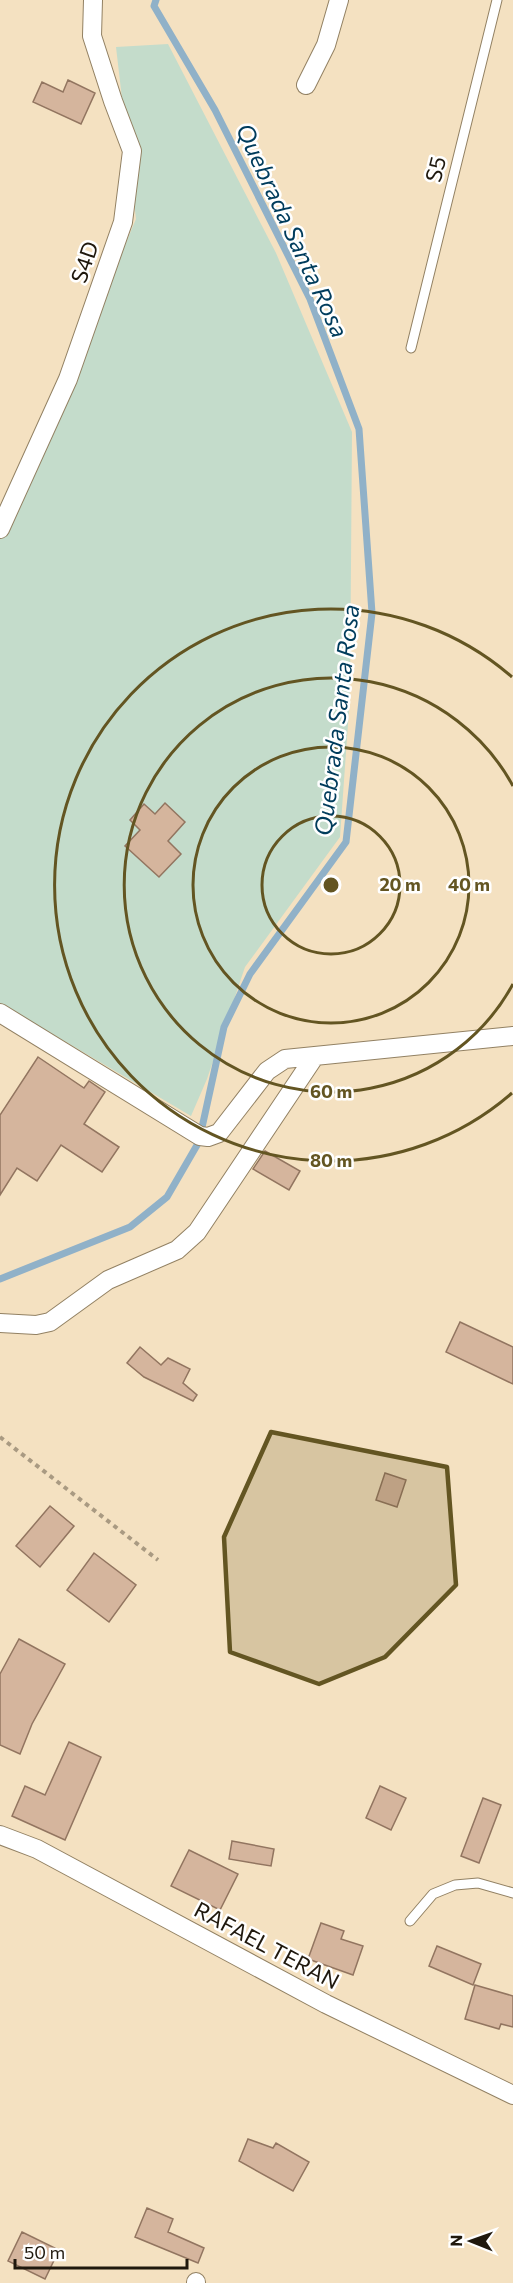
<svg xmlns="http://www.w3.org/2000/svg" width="513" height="2283" font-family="Commissioner,sans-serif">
  <rect width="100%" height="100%" fill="#f4e1c1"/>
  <path fill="#c4dccb" d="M 168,44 L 276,253 L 352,432 L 350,696 L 340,837 L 245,967 L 207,1079 L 191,1116 L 0,1003 L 0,538 L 136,219 L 116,47 Z"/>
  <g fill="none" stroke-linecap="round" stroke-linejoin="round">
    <path stroke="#90b1c8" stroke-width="7" d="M 156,0 L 154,6 L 215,110 L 310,299 L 359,429 L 372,613 L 346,842 L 250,974 L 224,1027 L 201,1132
      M 0,1279 L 130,1227 L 167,1197 L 200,1140"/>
  </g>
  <path fill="#d5b59d" stroke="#927560" stroke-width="1.5" d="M 68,80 L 95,93 L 81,124 L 33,102 L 42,82 L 63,92 Z
    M 165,803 L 185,822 L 168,841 L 181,854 L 159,877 L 125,846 L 140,830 L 130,820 L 144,804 L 155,814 Z
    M 38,1057 L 84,1088 L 89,1081 L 105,1092 L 84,1124 L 119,1147 L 102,1172 L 61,1145 L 37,1181 L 17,1168 L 0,1195 L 0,1115 Z
    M 265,1151 L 300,1171 L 289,1190 L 253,1169 Z
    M 460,1322 L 513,1347 L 513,1384 L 446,1352 Z
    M 140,1347 L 161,1365 L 168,1358 L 190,1369 L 183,1383 L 197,1395 L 193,1401 L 144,1377 L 127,1363 Z
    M 385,1473 L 406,1480 L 397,1507 L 376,1500 Z
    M 50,1506 L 74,1526 L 40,1567 L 16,1546 Z
    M 94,1553 L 136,1585 L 109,1622 L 67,1590 Z
    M 19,1639 L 65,1664 L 32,1724 L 20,1754 L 0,1745 L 0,1674 Z
    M 69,1742 L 101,1757 L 65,1840 L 12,1816 L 25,1786 L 45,1795 Z
    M 380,1786 L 406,1798 L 391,1830 L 366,1818 Z
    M 483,1798 L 501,1805 L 479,1863 L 461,1856 Z
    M 232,1841 L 274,1849 L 271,1866 L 229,1859 Z
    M 189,1850 L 238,1874 L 220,1910 L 171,1886 Z
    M 321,1923 L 344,1931 L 341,1939 L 363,1946 L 353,1975 L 308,1959 Z
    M 437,1946 L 481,1964 L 473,1985 L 429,1966 Z
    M 475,1985 L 513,1996 L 513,2027 L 501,2024 L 499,2029 L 465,2019 Z
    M 248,2139 L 273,2148 L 276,2143 L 309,2162 L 293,2191 L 239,2161 Z
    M 147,2208 L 173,2219 L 168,2232 L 204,2248 L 198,2263 L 135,2237 Z
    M 22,2232 L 59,2250 L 45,2279 L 8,2261 Z"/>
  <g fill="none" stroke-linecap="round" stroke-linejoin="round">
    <defs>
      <path id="service" d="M 411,348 L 497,0
        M 410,1921 L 433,1894 L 455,1885 L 478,1883 L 513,1893"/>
      <path id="minor" d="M 306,85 L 326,45 L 339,0
        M 0,529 L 68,379 L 123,222 L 132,151 L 113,101 L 92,36 L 93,0
        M 0,1013 L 200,1136 L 208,1137 L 219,1133 L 267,1071 L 285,1059 L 513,1036
        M 0,1323 L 36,1325 L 50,1322 L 108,1280 L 177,1250 L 197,1232 L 315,1056
        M 0,1835 L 37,1849 L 326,2004 L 513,2095
        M 196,2283 L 196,2282"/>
    </defs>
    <use href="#service" stroke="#928163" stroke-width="11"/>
    <use href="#minor" stroke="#928163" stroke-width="20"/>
    <path stroke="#a99a82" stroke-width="4" stroke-dasharray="4.5 4.5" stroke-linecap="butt" d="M 0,1437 L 158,1560"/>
    <use href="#service" stroke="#fff" stroke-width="9"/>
    <use href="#minor" stroke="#fff" stroke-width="18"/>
  </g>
  <path fill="#635522" fill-opacity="0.2" stroke="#635522" stroke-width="4.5" stroke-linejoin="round" d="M 271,1432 L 447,1467 L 456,1585 L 385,1657 L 319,1684 L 230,1652 L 224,1537 Z"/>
  <g fill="none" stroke="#635522" stroke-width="3">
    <circle cx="331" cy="885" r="69"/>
    <circle cx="331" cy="885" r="138"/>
    <path d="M513 984A207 207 0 1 1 513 786"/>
    <path d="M512 1093A276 276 0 1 1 512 677"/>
  </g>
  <g text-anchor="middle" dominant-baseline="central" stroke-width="5" stroke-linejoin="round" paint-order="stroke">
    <g font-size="22" fill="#1f180d" stroke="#fff">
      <text transform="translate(435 169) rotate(-76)">S5</text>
      <text transform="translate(84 262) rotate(-71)">S4D</text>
      <text transform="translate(267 1945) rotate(28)">RAFAEL TERAN</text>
    </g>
    <g font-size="24" font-style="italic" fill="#003c5c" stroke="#fff">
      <text transform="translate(293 230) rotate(65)">Quebrada Santa Rosa</text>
      <text transform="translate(336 720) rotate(-83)">Quebrada Santa Rosa</text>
    </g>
  </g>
  <circle cx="331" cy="885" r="9" fill="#635522" stroke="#fff" stroke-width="3"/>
  <g font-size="18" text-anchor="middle" font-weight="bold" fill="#635522" stroke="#fff" stroke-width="5" stroke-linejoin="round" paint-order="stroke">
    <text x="400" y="891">20 m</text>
    <text x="469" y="891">40 m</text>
    <text x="331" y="1098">60 m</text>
    <text x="331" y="1167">80 m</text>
  </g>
  <g transform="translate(471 2241) rotate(271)" stroke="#ffffff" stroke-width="4.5" paint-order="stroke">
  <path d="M0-4.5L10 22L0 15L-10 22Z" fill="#1f180d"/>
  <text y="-9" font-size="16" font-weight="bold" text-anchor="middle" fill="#1f180d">N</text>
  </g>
  <path d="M15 2259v9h172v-9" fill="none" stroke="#1f180d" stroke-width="3"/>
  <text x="24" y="2259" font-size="18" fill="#1f180d" stroke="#ffffff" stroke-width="4.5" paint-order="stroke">50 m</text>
</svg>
